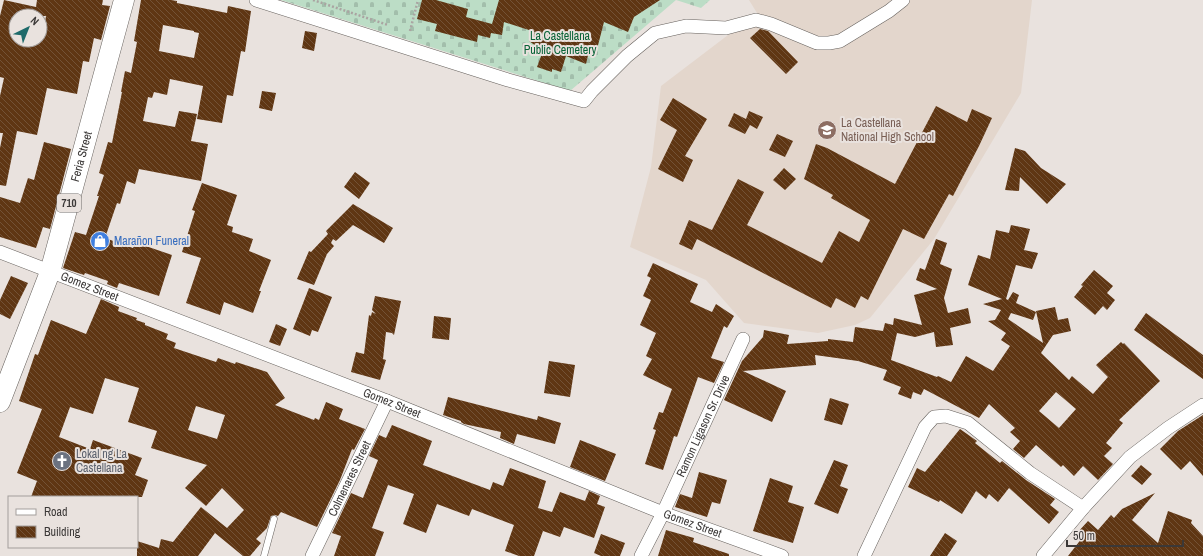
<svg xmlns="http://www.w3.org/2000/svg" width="1203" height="556" font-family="'Archivo Narrow',sans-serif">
  <defs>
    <pattern id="cemetery-stones" width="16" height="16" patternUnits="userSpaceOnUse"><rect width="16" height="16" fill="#bcddc6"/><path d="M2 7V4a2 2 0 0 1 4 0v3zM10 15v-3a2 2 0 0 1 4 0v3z" fill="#a2beab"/></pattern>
    <pattern id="building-back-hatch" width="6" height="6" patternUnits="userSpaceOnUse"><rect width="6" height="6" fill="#5f3613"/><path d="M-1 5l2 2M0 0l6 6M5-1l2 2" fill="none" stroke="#735236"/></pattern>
  </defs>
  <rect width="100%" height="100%" fill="#e9e2de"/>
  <path fill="#e3d6cc" d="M 749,0 L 1032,0 L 1021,93 L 934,239 L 870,318 L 855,325 L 818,333 L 744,323 L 706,280 L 630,247 L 651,167 L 661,86 L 757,13 Z"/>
  <path fill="url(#cemetery-stones)" d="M 281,0 L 710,0 L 701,8 L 676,0 L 570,91 Z"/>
  <path fill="url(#building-back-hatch)" fill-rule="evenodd" d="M 4,0 L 36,7 L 37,0 L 103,0 L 102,5 L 110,6 L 101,40 L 94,38 L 89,62 L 83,61 L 77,94 L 47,88 L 37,135 L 17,131 L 6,186 L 0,185 L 0,148 L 3,133 L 0,133 L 0,96 L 4,78 L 0,77 L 0,16 ZM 16,16 L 46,16 L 42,40 L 16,40 Z
    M 141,0 L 171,0 L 177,1 L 177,3 L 227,13 L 228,6 L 251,11 L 245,52 L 241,51 L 233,96 L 227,95 L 222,123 L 197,119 L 203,86 L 170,79 L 167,95 L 154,92 L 152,98 L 148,97 L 143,121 L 175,127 L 179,111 L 197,114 L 191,141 L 208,144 L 201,181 L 139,169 L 135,184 L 127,181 L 120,204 L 117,203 L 105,238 L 133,248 L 134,242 L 172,255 L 159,296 L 119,283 L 117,288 L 107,284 L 108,281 L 85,273 L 84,275 L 63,268 L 75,232 L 86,235 L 99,196 L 97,196 L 104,175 L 99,173 L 108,142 L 112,143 L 122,92 L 121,92 L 125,71 L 131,73 L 137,42 L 134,41 ZM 163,25 L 194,31 L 194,32 L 199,33 L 194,58 L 159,51 Z
    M 422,0 L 436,0 L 468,9 L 466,17 L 492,24 L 499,0 L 660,0 L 634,17 L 628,32 L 604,22 L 596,53 L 589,51 L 586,64 L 566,56 L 561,72 L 552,69 L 552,72 L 537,67 L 543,51 L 529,41 L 535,32 L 504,22 L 502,35 L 491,33 L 490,38 L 478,35 L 477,42 L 435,31 L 437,24 L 417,19 Z
    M 760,29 L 768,31 L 798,62 L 786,74 L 750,38 Z
    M 305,31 L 317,33 L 314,51 L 302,48 Z
    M 262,91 L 276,93 L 272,111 L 259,108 Z
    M 673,98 L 707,119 L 685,156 L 693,160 L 683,182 L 658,169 L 677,130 L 660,120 Z
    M 936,106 L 967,122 L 972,109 L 992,118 L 979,146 L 953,196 L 949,194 L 924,239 L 903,229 L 868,300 L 861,296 L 855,308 L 836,298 L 831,308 L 697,239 L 692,250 L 679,244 L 689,220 L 712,230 L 738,179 L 764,192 L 747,225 L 822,263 L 839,231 L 859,242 L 870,220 L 831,198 L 833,195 L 804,179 L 816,144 L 827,148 L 895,184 Z
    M 749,111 L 763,117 L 757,129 L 750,125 L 745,134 L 728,126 L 734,113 L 746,119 Z
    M 777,134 L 793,141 L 785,157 L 769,150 Z
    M 44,142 L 71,149 L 50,229 L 43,227 L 36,248 L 0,237 L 0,197 L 20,203 L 28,178 L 34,180 Z
    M 1015,148 L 1025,151 L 1041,168 L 1066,184 L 1047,204 L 1020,177 L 1019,191 L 1005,190 Z
    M 784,168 L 796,179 L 785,190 L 773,180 Z
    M 355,172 L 370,183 L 359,199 L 344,187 Z
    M 202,183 L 237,195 L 227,225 L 233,227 L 232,232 L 253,239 L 249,251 L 271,260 L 259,291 L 261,291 L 253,313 L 224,302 L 220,315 L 186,303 L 201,258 L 182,252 L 195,211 L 192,210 Z
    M 353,204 L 393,228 L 384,243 L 353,225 L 336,241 L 333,239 L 331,243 L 334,246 L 327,254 L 314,285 L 297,279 L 309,251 L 311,252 L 328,234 L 326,231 Z
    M 1011,225 L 1030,229 L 1024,250 L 1038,253 L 1032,269 L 1016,265 L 1006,299 L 1008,300 L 1013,292 L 1019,295 L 1016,303 L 1036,312 L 1033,320 L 1011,313 L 1008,319 L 1043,343 L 1036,311 L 1055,307 L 1058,320 L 1068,318 L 1071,331 L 1053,335 L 1041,353 L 1069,380 L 1072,376 L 1093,394 L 1108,377 L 1096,365 L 1121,342 L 1123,344 L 1124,343 L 1160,381 L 1119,420 L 1123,423 L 1106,443 L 1112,448 L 1104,456 L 1113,464 L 1098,480 L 1083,466 L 1074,476 L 1063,465 L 1061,467 L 1036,445 L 1024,458 L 1013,449 L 1020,441 L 1010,432 L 1015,428 L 989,404 L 979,418 L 924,389 L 921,395 L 913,392 L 911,399 L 898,394 L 901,387 L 883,380 L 887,370 L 858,361 L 815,355 L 816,365 L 743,371 L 786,391 L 772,422 L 724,400 L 742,361 L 763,337 L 764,330 L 789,335 L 787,344 L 828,341 L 828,339 L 853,342 L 855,327 L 883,331 L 885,323 L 893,325 L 894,318 L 922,325 L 914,295 L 937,289 L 916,280 L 920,268 L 925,270 L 936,239 L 947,243 L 940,264 L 952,269 L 944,298 L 948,313 L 968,308 L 971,323 L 950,328 L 953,345 L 936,347 L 934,332 L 915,337 L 897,333 L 891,360 L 937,377 L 938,376 L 951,382 L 966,356 L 993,371 L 1010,346 L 1001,340 L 1006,333 L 988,321 L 995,320 L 1001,310 L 983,304 L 1002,299 L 968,285 L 978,255 L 990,259 L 996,230 L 1009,233 ZM 1056,392 L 1076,409 L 1059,428 L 1039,411 Z
    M 653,263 L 698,284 L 690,302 L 712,312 L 716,304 L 734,316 L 727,328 L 724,326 L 711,358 L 724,362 L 714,383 L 698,377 L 677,437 L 674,436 L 663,470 L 645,464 L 656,430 L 653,429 L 659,412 L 663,413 L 672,389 L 643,375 L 652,359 L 646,356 L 656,333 L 640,325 L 651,300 L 643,296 L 651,278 L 647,276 Z
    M 1094,270 L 1113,286 L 1107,293 L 1115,300 L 1107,310 L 1103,306 L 1095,315 L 1074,297 L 1083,286 L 1081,285 Z
    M 11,276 L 28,283 L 10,319 L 0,314 L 0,300 Z
    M 309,288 L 332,297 L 318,332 L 312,330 L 310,336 L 293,329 Z
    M 375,296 L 401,301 L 394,335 L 392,333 L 386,332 L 383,359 L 386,360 L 380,380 L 351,372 L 356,352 L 364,354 L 369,315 L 371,316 L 372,312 L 376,314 L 372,310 Z
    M 101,299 L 119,307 L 118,311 L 137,318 L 136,320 L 145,323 L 145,325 L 168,334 L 166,339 L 176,343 L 174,348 L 216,362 L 218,358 L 235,364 L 236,362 L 267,372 L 285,398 L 275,405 L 314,420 L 315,418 L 319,420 L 326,402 L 343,409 L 339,419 L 365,429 L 354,450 L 352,449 L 340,480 L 317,527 L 281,512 L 278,516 L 275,515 L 271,516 L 267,528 L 256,539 L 261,543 L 250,556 L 243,556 L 215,533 L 198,556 L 137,556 L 137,541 L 159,548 L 161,539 L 173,542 L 201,507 L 227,528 L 244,510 L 222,488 L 206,506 L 185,488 L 207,465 L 151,448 L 157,431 L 128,422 L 139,388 L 105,378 L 93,414 L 70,407 L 59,437 L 90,449 L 93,440 L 142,458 L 135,475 L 148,480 L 142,497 L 31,497 L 37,481 L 17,473 L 42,409 L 19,401 L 35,354 L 38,355 L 51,320 L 86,334 ZM 196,406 L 225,415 L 217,439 L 188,430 Z
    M 1146,313 L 1203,355 L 1203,379 L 1134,330 Z
    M 434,316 L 451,318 L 449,340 L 432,338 Z
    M 276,324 L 287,329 L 280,346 L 269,342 Z
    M 549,361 L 575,365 L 570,397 L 544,393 Z
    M 448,397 L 537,420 L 538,416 L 561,423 L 555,444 L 517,434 L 514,444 L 500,438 L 501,432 L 464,424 L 461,422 L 461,421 L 443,415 Z
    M 830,398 L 849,404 L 842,425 L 824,420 Z
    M 1203,415 L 1203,476 L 1190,461 L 1181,470 L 1160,449 L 1178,431 Z
    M 392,425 L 432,441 L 423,465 L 490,490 L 493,482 L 503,486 L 510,468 L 546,481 L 538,508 L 552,512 L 560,492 L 585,501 L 589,491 L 600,496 L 597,504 L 605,507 L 594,538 L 564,527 L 560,537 L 543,531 L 534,556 L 519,556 L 505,551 L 514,525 L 472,509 L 469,516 L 437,504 L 426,533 L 403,524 L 414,494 L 388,485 L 372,528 L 384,532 L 375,556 L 334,556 L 341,536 L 332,533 L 351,493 L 363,498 L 378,460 L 369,456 L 379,435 L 386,438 Z
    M 960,429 L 977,441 L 975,443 L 1000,463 L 1002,461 L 1026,480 L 1055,499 L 1050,505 L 1059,512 L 1049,524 L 1009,488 L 998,502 L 989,494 L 986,499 L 976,491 L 962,514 L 940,500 L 939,502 L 908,487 L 917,468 L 925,472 Z
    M 580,440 L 616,454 L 605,481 L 570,467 Z
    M 834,460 L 848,465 L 840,486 L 848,489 L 838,514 L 814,504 Z
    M 1141,465 L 1152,474 L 1142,485 L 1131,476 Z
    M 699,472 L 727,480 L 720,504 L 712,502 L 707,517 L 675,507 L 680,494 L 692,498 Z
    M 770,478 L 793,486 L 788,502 L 804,507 L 793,543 L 753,531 Z
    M 1155,493 L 1132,520 L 1158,543 L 1168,511 L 1192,520 L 1191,523 L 1203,536 L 1203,556 L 1068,556 L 1082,538 L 1077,533 L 1088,521 L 1098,530 L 1111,515 L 1114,518 L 1122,509 Z
    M 666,530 L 694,538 L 693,542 L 729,554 L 729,556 L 658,556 Z
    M 945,533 L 957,541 L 947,556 L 930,556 Z
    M 601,534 L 625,543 L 620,556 L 601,556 L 594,553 Z"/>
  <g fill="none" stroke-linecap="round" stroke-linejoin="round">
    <defs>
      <path id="service" d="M 264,556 L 274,519"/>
      <g id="minor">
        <path d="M 256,0 L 508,80 L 584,101 L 592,91 L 627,56 L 655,33 L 686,26 L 726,28 L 756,20 L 771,24 L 817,43 L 829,43 L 840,41 L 889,11 L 903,0"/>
        <path id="s1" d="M 0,252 L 387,401 L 663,513 L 782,556"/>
        <path id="s2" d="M 312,556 L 387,401"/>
        <path id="s3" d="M 641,556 L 663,513 L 743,339"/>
        <path d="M 864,556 L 925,427 L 934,417 L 946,416 L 968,423 L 1030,473 L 1083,508"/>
        <path d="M 1043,556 L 1083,508 L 1130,457 L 1168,428 L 1203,405"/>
      </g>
      <g id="primary">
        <path id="s4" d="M 0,402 L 50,272 L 124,0"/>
      </g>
    </defs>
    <use href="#service" stroke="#66615d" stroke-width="7"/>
    <use href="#minor" stroke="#66615d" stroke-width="14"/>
    <use href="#primary" stroke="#66615d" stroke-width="21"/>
    <path stroke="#aaa4a2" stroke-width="2.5" stroke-dasharray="2 2" stroke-linecap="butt" d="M 313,0 L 388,25
      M 410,31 L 418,0"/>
    <use href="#service" stroke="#fff" stroke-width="6"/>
    <use href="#minor" stroke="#fff" stroke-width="13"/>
    <use href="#primary" stroke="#fff" stroke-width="20"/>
  </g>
  <defs>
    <symbol id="school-disc" viewBox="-11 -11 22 22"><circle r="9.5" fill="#8d6e63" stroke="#e9e2de"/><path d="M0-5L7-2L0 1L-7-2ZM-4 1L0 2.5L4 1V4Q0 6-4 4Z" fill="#fff"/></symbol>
    <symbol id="shop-disc" viewBox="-11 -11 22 22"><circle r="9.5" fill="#3f7fe0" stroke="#e9e2de"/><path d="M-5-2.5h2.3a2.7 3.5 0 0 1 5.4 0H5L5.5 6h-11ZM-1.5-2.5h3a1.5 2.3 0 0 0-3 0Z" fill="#fff"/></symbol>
    <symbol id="church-disc" viewBox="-11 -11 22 22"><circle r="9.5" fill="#6b7280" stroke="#e9e2de"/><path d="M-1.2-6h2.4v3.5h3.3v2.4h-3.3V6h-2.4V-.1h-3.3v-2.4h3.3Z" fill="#fff"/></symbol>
  </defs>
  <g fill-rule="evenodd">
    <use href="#school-disc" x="816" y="119" width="22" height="22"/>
    <use href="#shop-disc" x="89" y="230" width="22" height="22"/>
    <use href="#church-disc" x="51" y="450" width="22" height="22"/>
  </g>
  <g text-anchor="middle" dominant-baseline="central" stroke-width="4" stroke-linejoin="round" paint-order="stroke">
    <rect fill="#e9e2de" stroke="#6f6b69" stroke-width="1" x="57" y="194" width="24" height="18" rx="3"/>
    <g font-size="11" font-weight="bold" fill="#3b3837">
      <text x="69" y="203">710</text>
    </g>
    <g font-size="12" fill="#076236" stroke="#e9e2de">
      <text x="560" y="36">La Castellana<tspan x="560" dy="14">Public Cemetery</tspan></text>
    </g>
    <g font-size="12" fill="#785e54" stroke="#e9e2de" text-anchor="start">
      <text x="841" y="123">La Castellana<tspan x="841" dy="14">National High School</tspan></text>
    </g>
    <g font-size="12" fill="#3b3837" stroke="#e9e2de">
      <text stroke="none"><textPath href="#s4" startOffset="259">Feria Street</textPath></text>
      <text stroke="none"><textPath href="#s1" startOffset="96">Gomez Street</textPath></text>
      <text stroke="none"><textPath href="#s1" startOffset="420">Gomez Street</textPath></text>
      <text stroke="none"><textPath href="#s3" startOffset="144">Ramon Ligason Sr. Drive</textPath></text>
      <text stroke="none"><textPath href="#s2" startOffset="86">Colmenares Street</textPath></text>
      <text stroke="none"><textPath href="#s1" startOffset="744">Gomez Street</textPath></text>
    </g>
    <g font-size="12" fill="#366cbe" stroke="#e9e2de" text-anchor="start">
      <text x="114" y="241">Marañon Funeral</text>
    </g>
    <g font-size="12" fill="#5b616d" stroke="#e9e2de" text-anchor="start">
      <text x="76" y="454">Lokal ng La<tspan x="76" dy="14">Castellana</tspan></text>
    </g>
  </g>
  <rect x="8" y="496" width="130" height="52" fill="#e9e2de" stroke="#a39e9b"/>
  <rect x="16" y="509" width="20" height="6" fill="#ffffff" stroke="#a39e9b"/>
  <text x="44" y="516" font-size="12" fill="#3b3837">Road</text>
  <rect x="16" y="526" width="20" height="12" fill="url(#building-back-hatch)" stroke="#a39e9b"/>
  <text x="44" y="536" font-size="12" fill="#3b3837">Building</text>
  <g transform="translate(28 28) rotate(43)"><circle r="19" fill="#e9e2de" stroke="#a39e9b"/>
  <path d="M0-3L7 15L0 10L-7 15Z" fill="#1e6a6a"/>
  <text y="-6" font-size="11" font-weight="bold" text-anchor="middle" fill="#3b3837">N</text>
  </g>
  <path d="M1067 540v6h116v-6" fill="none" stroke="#3b3837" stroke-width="2"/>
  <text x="1073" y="540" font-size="12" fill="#3b3837" stroke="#e9e2de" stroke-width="3" paint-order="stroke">50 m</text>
</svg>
